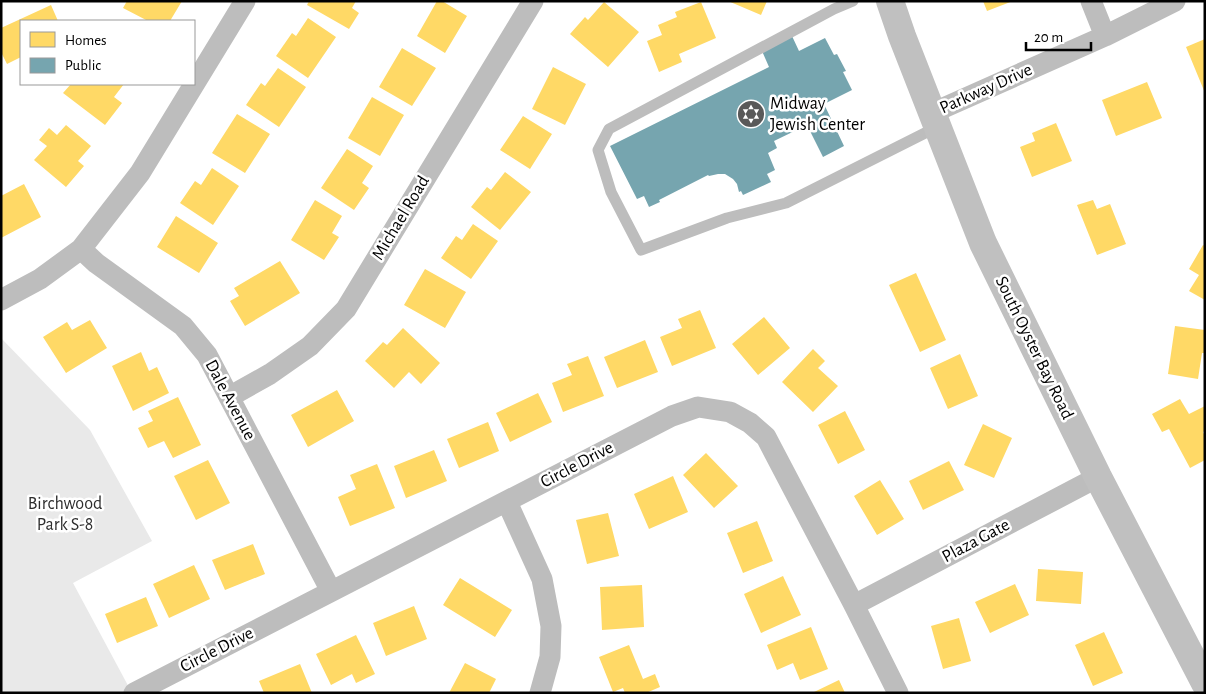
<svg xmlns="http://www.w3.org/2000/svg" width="1206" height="694" font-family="'Alegreya Sans',sans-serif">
  <rect width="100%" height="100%" fill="#fff"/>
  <path fill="#e9e9e9" d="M 1,338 L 90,430 L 152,541 L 73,583 L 132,693 L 1,693 Z"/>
  <path fill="#ffd966" d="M 127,1 L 182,1 L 170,21 L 148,21 L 123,8 Z
    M 309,1 L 356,1 L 352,8 L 359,13 L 349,29 L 307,5 Z
    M 437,1 L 442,1 L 467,16 L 445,53 L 417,36 Z
    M 728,1 L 767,1 L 761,15 Z
    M 983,1 L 1013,1 L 987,11 Z
    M 604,2 L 639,32 L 608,67 L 570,34 L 585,17 L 588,20 Z
    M 701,2 L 716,38 L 679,54 L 682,62 L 659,72 L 647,41 L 662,35 L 658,25 L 677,17 L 675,12 Z
    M 51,5 L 58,21 L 21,21 L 21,57 L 7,64 L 1,52 L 1,28 Z
    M 308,18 L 336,37 L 308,78 L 276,56 L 292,33 L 296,36 Z
    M 1205,39 L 1205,93 L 1186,47 Z
    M 402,48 L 436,68 L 412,106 L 379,87 Z
    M 553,67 L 586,84 L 565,125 L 532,109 Z
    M 278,68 L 306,87 L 279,127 L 246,105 L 261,83 L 265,86 Z
    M 1147,82 L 1162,118 L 1116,136 L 1102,100 Z
    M 71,84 L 124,84 L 114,97 L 122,103 L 105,125 L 63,93 Z
    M 372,97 L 404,115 L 380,156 L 348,138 Z
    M 237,114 L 270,134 L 245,173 L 212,153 Z
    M 523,116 L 552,134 L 530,169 L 500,150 Z
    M 1056,123 L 1072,161 L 1032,177 L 1020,147 L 1035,141 L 1032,133 Z
    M 66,125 L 91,146 L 78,161 L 84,166 L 66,187 L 34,160 L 47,146 L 39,140 L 49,128 L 57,135 Z
    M 347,149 L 373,166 L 362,183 L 369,188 L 354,210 L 321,188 Z
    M 212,168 L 239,186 L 213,225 L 180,203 L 195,181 L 201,185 Z
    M 505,172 L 531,192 L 500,230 L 471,207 L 487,187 L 491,190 Z
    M 24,184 L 41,217 L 1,238 L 1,196 Z
    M 315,200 L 342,216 L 332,233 L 339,237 L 324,260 L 291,240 Z
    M 1093,200 L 1097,209 L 1110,204 L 1126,244 L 1097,255 L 1077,205 Z
    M 176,216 L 218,243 L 199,273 L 157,247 Z
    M 473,224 L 498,241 L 471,279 L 441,258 L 456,236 L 462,240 Z
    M 1203,245 L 1205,246 L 1205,300 L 1189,291 L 1199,275 L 1189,269 Z
    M 280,261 L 300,293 L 245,326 L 230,301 L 239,296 L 234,288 Z
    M 425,269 L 466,292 L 445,328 L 404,305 Z
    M 916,273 L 946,340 L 920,352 L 889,285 Z
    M 700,310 L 716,348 L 672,366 L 660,337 L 682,328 L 678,319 Z
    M 764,317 L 790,348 L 758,375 L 732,344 Z
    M 90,320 L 107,348 L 66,373 L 43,337 L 67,322 L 72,330 Z
    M 1175,326 L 1205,330 L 1205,353 L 1202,353 L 1198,379 L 1168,374 Z
    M 403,328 L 440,363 L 421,384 L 409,372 L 394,388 L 365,361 L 383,342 L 387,345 Z
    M 645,340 L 658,372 L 617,388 L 604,357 Z
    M 813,349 L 825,361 L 818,368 L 838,386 L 813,412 L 782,382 Z
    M 141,352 L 149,371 L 157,367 L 169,393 L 133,411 L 112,366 Z
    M 960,354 L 978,396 L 948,409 L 930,368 Z
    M 588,356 L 604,396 L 563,412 L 552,383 L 572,375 L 567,364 Z
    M 337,390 L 354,421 L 308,447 L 291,415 Z
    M 538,393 L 552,422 L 510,442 L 496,413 Z
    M 178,397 L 201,445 L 173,458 L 164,441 L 148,448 L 138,428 L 153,421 L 148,411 Z
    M 1180,399 L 1189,414 L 1205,406 L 1205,431 L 1203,432 L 1205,436 L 1205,460 L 1190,468 L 1169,429 L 1162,432 L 1152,414 Z
    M 845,411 L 865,450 L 838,464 L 818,425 Z
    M 488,422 L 499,451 L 459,468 L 447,439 Z
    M 983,424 L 1012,438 L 994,478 L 964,465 Z
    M 434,450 L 447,481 L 406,498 L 394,466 Z
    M 706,453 L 738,486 L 714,508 L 683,475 Z
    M 208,460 L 230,503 L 196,520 L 174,476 Z
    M 949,461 L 964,490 L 923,510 L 909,481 Z
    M 377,464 L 395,508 L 350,526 L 338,497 L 356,489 L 350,475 Z
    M 673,476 L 688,512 L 649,529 L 634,494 Z
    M 880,480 L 904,519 L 877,535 L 854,496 Z
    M 608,513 L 619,556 L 587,564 L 576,520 Z
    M 757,521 L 773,561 L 743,573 L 727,533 Z
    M 253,544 L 265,574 L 225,590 L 212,560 Z
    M 194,565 L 210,599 L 169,618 L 153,584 Z
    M 1038,569 L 1083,572 L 1081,604 L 1036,601 Z
    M 783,576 L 801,615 L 761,633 L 744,594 Z
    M 460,578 L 512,610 L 495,637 L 443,605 Z
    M 1015,584 L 1029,615 L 990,633 L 975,602 Z
    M 642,585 L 644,627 L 602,630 L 600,587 Z
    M 146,597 L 158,626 L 117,643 L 105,614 Z
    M 414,606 L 427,639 L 386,656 L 373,623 Z
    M 959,618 L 971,661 L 943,669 L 931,626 Z
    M 811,627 L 828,669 L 800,680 L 793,663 L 777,670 L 767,645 Z
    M 1104,632 L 1123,673 L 1093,686 L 1075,645 Z
    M 356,635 L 375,674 L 356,683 L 352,674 L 331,685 L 316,654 Z
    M 629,645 L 643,679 L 655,674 L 660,687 L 646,693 L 625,693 L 623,688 L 613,692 L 599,657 Z
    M 465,663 L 496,679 L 489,693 L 449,693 Z
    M 300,664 L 312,693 L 264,693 L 259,681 Z
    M 839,680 L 845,693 L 812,693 Z"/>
  <path fill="#76a5af" d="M 792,36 L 799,51 L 825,38 L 834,55 L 837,54 L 846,71 L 843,72 L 852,90 L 824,104 L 844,146 L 823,157 L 807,125 L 774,141 L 777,148 L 768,153 L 775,170 L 767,174 L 771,182 L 743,195 L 741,191 L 739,192 L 737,184 L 733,179 L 725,174 L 718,174 L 709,176 L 708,175 L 659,200 L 660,202 L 649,207 L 644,196 L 637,199 L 610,146 L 769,67 L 762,51 Z"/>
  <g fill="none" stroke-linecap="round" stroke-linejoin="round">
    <path stroke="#bdbdbd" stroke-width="11" d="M 853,1 L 834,9 L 609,129 L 598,150 L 611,192 L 641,250 L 727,218 L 786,203 L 937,127"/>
    <path stroke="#bdbdbd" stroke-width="21" d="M 1091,1 L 1105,36
      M 932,113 L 1105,36 L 1175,1
      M 81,249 L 96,263 L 183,326 L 207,355 L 331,591
      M 1,300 L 40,279 L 81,249 L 140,173 L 245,1
      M 229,397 L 270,374 L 310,346 L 346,309 L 533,1
      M 507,502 L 542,579 L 551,626 L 550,657 L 540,693
      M 854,605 L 1098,477
      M 134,693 L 672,416 L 698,407 L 730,412 L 750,423 L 766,437 L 854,605 L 898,693"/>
    <path stroke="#c0c0c0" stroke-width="28" d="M 890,1 L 902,36 L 983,243 L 1098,477 L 1205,683"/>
  </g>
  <defs>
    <symbol id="synagogue-disc" viewBox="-11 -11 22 22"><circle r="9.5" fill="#595959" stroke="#fff"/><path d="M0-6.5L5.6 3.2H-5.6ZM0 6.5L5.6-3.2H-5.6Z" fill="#fff"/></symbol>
  </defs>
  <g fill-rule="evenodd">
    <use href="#synagogue-disc" x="735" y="98" width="32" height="32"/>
  </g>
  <g text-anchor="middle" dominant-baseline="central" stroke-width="5" stroke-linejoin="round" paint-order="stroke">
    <g font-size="18" fill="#000" stroke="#fff">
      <text transform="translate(986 89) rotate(-24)">Parkway Drive</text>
      <text transform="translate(401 218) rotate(-59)">Michael Road</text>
      <text transform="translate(1034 348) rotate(64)">South Oyster Bay Road</text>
      <text transform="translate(230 400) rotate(62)">Dale Avenue</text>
      <text transform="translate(577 465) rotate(-28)">Circle Drive</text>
      <text transform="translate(976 541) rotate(-28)">Plaza Gate</text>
      <text transform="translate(217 650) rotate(-27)">Circle Drive</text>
    </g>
    <g font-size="18" fill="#000" stroke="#fff" text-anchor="start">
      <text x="770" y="104">Midway<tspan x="770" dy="21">Jewish Center</tspan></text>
    </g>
    <g font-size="18" fill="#2e2e2e" stroke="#fff">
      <text x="65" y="504">Birchwood<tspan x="65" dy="21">Park S-8</tspan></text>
    </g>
  </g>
  <rect width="1206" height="694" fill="none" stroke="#000000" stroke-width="5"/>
  <rect x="20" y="20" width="175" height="65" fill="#ffffff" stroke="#999999"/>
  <rect x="30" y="32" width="25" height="15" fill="#ffd966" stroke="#999999"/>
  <text x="65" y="45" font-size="15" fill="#000000">Homes</text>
  <rect x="30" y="58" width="25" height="15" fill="#76a5af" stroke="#999999"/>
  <text x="65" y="70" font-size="15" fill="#000000">Public</text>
  <path d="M1026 42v8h65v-8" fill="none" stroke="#000000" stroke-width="2.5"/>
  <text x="1034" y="42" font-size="15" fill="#000000" stroke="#ffffff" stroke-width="4" paint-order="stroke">20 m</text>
</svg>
